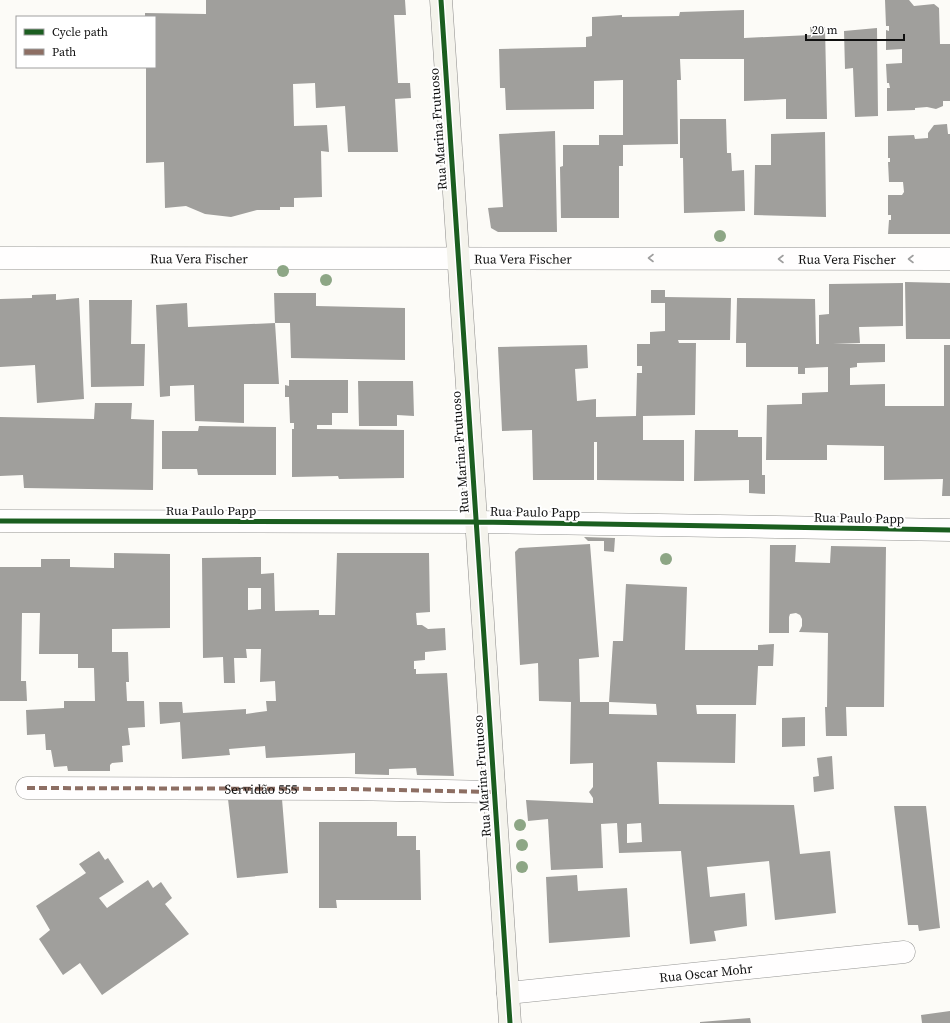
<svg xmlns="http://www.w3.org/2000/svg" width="950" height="1023" font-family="'Source Serif 4',serif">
  <rect width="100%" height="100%" fill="#fcfbf7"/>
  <path fill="#a09f9c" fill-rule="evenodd" d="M 206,0 L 405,0 L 406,15 L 394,15 L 398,83 L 410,83 L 411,98 L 395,99 L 398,152 L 348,152 L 345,106 L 316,108 L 315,83 L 293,84 L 294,126 L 327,125 L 329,152 L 321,151 L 322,197 L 294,198 L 294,207 L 280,207 L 280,210 L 257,210 L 231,217 L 205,214 L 186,206 L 165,208 L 164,162 L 146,163 L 146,67 L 155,67 L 155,17 L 145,17 L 145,13 L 206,14 Z
    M 885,0 L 909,0 L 914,6 L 934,4 L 939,8 L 940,44 L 950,44 L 950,101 L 943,101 L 943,106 L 936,109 L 927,107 L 915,108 L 915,110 L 887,111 L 887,88 L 890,88 L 889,83 L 887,83 L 886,64 L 902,63 L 902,49 L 886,50 L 886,30 L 889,31 L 889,26 L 886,26 Z
    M 744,10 L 744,38 L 811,35 L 810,27 L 825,27 L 827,119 L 786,119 L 786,99 L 744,101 L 744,59 L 680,59 L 681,80 L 677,80 L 678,144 L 623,145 L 623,166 L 619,166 L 619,218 L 561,218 L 560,167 L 563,166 L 563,145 L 599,145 L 599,135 L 623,135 L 623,80 L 594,81 L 594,109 L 506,110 L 505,88 L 500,88 L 499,49 L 586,47 L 586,37 L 592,36 L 592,17 L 622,15 L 622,17 L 679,16 L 680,12 Z
    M 877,28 L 878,116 L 855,117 L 853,68 L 845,69 L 844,31 Z
    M 680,119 L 726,119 L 727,153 L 731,153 L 732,171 L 744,170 L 745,211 L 684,213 L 683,158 L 680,158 Z
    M 947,124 L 948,134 L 950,134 L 950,234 L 888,234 L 889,220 L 891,220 L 891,215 L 888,215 L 888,195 L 902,195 L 904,192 L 903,182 L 889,182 L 888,162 L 890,162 L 890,158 L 888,158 L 888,136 L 914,135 L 915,139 L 928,138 L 928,133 L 934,125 Z
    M 555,131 L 557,232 L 498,232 L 491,228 L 488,208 L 503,207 L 499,134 Z
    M 825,132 L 826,217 L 754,215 L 755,165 L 771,165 L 771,134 Z
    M 905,282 L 950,283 L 950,339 L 906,339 Z
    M 903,283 L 903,326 L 859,327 L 860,343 L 833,344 L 885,344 L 885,362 L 857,363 L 857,367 L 850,368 L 850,385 L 885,384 L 885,406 L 944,406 L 944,345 L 950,345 L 950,496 L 942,496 L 943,479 L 884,480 L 884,446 L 827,445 L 827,460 L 766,460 L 767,405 L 802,404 L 802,393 L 828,392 L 828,367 L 805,368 L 805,374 L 798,374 L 798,367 L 746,367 L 746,343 L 736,343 L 737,298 L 815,299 L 816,344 L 819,344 L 819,315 L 829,314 L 829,284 Z
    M 651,290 L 665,290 L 665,297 L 731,298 L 730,340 L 678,340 L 679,343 L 696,343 L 695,415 L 643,416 L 643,440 L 684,440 L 684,481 L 597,480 L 597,442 L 594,442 L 594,480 L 533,480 L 532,430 L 502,431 L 498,347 L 587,345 L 588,368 L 575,369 L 577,401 L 596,399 L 596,417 L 636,416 L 637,373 L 642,373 L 642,366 L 637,366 L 637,344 L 650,344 L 650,332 L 665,331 L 665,303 L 651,303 Z
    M 274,293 L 316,293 L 316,306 L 405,308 L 405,360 L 291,358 L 290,323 L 275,323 Z
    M 56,294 L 56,300 L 79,298 L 84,399 L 37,403 L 35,365 L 0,367 L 0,299 L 32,298 L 32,295 Z
    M 89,300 L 132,300 L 131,344 L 145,344 L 144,386 L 91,387 Z
    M 187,303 L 188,327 L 275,323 L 279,384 L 244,384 L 244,423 L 195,421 L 194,385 L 170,386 L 170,396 L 160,397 L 156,305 Z
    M 289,380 L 348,380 L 348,413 L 332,413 L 332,425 L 317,425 L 317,429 L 404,430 L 404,478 L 339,479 L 338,476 L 292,477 L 292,429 L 294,429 L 294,423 L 290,423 L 289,397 L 285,397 L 285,385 L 289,386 Z
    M 358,381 L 413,381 L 414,416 L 397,415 L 397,426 L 359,426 Z
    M 95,403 L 132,403 L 131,419 L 154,420 L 153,490 L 24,488 L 23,475 L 0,476 L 0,417 L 94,419 Z
    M 199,426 L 276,427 L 276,475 L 198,475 L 197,469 L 162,469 L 162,431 L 198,431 Z
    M 695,430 L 738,430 L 738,437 L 762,437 L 762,475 L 765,475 L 765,494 L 749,493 L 749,480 L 694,481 Z
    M 584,537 L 615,538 L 614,552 L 604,551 L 604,541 L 588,541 Z
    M 590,544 L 599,657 L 579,659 L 580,702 L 609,702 L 609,714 L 657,715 L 656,704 L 609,702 L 613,641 L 623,641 L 626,584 L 687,587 L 685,650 L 758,650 L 758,645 L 774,644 L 773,666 L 758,666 L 756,705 L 696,705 L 697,714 L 736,714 L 735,763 L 657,762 L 659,804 L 794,805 L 800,854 L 830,851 L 836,913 L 775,920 L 769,861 L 707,867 L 710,897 L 745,893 L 747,926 L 714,931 L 716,941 L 690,944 L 681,851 L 619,853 L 617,823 L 601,824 L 603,868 L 551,870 L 548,819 L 528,821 L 526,800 L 593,803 L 593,798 L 589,792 L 593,787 L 593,763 L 570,764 L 571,702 L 539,701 L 538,663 L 520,665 L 515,552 L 519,548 ZM 641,823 L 642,842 L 627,843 L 627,824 Z
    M 770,545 L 796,545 L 795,562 L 830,563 L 831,546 L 886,547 L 884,707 L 846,707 L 847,736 L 826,736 L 825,707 L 827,707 L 828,633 L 799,632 L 802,626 L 802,619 L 800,615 L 796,613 L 790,614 L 789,617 L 789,633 L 769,633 Z
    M 114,553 L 170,554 L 170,628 L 112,629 L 112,652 L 128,652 L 129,682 L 126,682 L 127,701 L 144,701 L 145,727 L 128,728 L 130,745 L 122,746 L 123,762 L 112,763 L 110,765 L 110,771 L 68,771 L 67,766 L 54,767 L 51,750 L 46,750 L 45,734 L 27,735 L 26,710 L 64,708 L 64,701 L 95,701 L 94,668 L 78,668 L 78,654 L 39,654 L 40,613 L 22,613 L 21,681 L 26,681 L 27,701 L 0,701 L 0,567 L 41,567 L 41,559 L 70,559 L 70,567 L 114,568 Z
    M 337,553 L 429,553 L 430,612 L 416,613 L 417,625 L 422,625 L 428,629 L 445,628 L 446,650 L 425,652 L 425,660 L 414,661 L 414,669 L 416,669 L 416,674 L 447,673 L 454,776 L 417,775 L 416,768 L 389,769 L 389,775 L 355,774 L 355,753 L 266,758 L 265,746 L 229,749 L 230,755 L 182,759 L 180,722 L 160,724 L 159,702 L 182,702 L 183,713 L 246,709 L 246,714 L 267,711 L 266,701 L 276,701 L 275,681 L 260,682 L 261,649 L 246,649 L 247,658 L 234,658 L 235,683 L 224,683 L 223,657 L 203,658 L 202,558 L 261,557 L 261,574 L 274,573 L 275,611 L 319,610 L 319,615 L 335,615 ZM 248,588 L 261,588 L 261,609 L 248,610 Z
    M 805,717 L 805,746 L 782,747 L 782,718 Z
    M 832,756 L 834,789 L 814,792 L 813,777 L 819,776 L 817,758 Z
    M 228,799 L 282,799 L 288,873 L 237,878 Z
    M 894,806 L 926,806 L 940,928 L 919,931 L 918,925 L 908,925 Z
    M 319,822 L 397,822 L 397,836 L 416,836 L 416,850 L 420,850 L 421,900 L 336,900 L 337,908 L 319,908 Z
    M 99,851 L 105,860 L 108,858 L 124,882 L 99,898 L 107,908 L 148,880 L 153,888 L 161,882 L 172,898 L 165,904 L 189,934 L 102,995 L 80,963 L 63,975 L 39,939 L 50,930 L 36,906 L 86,873 L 79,864 Z
    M 577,875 L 578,891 L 627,888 L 630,937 L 549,943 L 546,877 Z
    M 950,1011 L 950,1023 L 922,1023 L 921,1015 Z
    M 750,1018 L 751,1023 L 700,1023 L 700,1022 Z"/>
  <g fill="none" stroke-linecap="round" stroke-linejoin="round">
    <defs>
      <g id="street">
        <path id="s1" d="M 0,258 L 950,259"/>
        <path d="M 0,521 L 476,522 L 950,530"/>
        <path id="s2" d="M 27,788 L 348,789 L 494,792"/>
        <path id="s3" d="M 508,993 L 904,952"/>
      </g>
      <path id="secondary" d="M 441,0 L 510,1023"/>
    </defs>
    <use href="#street" stroke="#969694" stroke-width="23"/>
    <use href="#secondary" stroke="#8d8c8b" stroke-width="23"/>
    <use href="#street" stroke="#fffefe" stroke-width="22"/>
    <use href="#secondary" stroke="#f4f3ec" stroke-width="22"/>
    <path stroke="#8d6e63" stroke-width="4" stroke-dasharray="8 4" stroke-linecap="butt" d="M 27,788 L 348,789 L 494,792"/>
    <defs>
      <path id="cycleway" d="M 441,0 L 510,1023
        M 0,521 L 476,522 L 950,530"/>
    </defs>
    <use href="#cycleway" stroke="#fff" stroke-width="8"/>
    <use href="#cycleway" stroke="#1b5e20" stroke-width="5"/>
  </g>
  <g fill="#8da685">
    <circle cx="720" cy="236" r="6"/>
    <circle cx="283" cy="271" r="6"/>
    <circle cx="326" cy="280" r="6"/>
    <circle cx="666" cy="559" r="6"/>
    <circle cx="520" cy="825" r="6"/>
    <circle cx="522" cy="845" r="6"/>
    <circle cx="522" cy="867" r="6"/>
  </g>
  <defs><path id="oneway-chevron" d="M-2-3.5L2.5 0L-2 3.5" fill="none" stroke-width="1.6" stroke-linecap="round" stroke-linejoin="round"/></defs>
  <g stroke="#9f9f9f">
    <use href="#oneway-chevron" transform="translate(651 258) rotate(-180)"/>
    <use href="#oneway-chevron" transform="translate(781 259) rotate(-180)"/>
    <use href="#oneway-chevron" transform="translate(911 259) rotate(-180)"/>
  </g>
  <g text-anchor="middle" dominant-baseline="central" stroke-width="4" stroke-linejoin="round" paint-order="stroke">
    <g font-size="13" fill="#101010" stroke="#fff">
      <text transform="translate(438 129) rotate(-94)">Rua Marina Frutuoso</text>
      <text stroke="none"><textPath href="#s1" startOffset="199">Rua Vera Fischer</textPath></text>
      <text stroke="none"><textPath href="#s1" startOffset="523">Rua Vera Fischer</textPath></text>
      <text stroke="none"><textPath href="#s1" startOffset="847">Rua Vera Fischer</textPath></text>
      <text transform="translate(460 452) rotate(-94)">Rua Marina Frutuoso</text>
      <text x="211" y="510">Rua Paulo Papp</text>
      <text transform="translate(535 512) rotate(1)">Rua Paulo Papp</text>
      <text transform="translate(859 518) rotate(1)">Rua Paulo Papp</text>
      <text transform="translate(482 776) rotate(-94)">Rua Marina Frutuoso</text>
      <text stroke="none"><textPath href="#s2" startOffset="234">Servidão 555</textPath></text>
      <text stroke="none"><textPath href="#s3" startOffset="199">Rua Oscar Mohr</textPath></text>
    </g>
  </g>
  <rect x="16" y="16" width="140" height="52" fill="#ffffff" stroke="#9f9f9f"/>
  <rect x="24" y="29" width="20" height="6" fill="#1b5e20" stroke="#9f9f9f"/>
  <text x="52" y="36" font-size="12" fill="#101010">Cycle path</text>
  <rect x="24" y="49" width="20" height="6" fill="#8d6e63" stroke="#9f9f9f"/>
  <text x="52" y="56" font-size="12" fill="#101010">Path</text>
  <path d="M806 34v6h98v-6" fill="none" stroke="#101010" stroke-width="2"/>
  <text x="812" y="34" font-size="12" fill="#101010" stroke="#ffffff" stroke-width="3" paint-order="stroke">20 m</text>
</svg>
